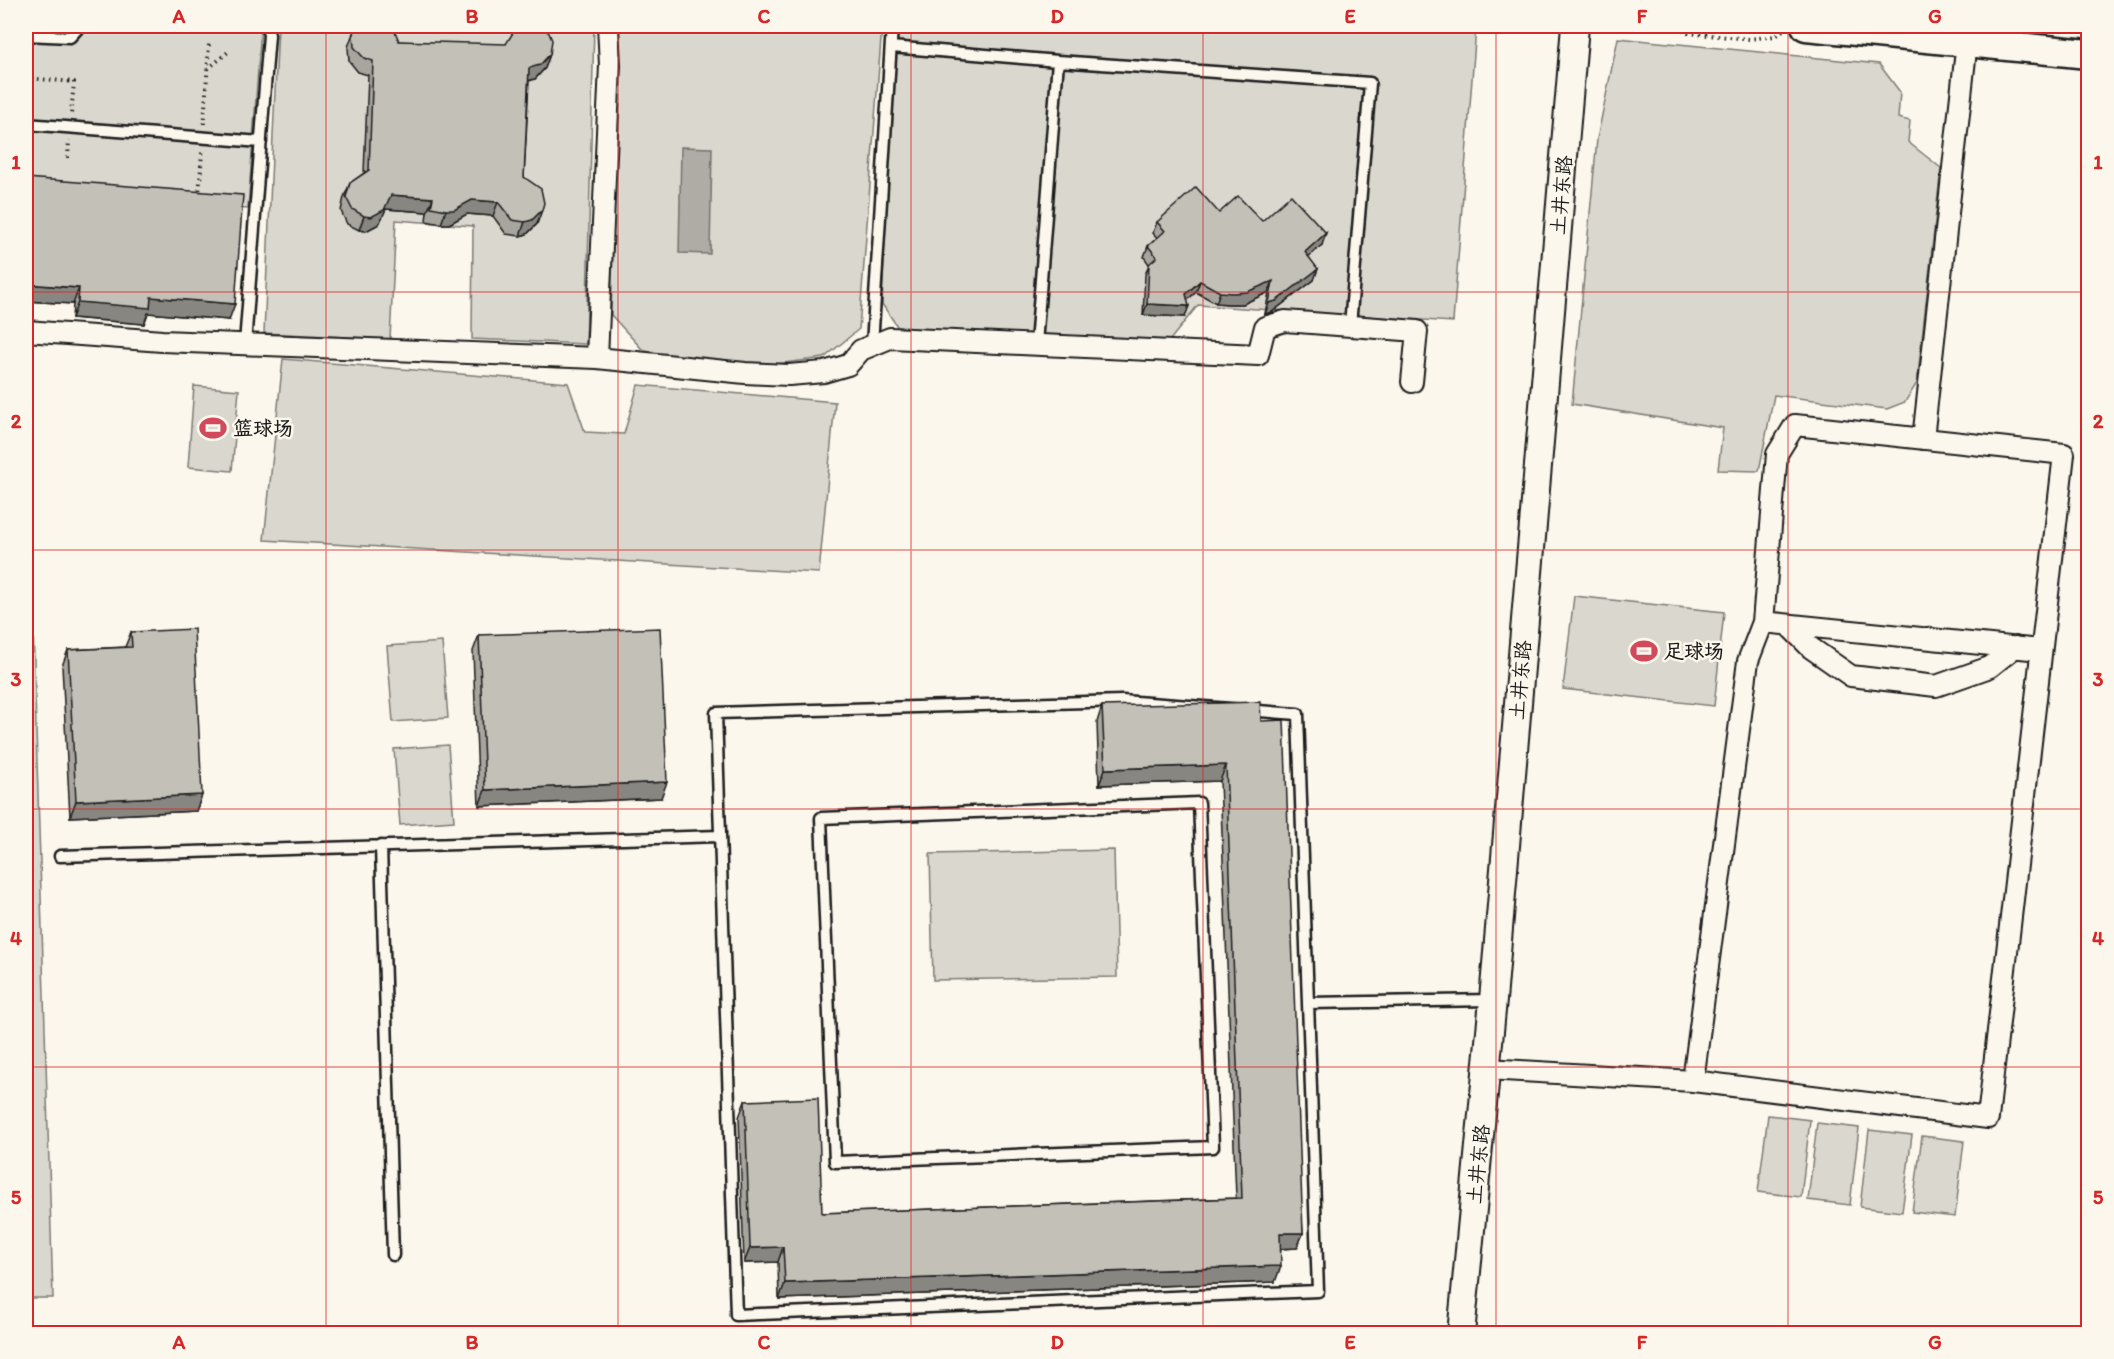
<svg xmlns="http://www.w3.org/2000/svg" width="2114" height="1359" font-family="Itim,'LXGW WenKai TC',sans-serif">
  <rect width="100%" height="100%" fill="#fbf7ec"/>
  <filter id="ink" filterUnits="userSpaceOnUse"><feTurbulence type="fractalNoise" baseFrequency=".0167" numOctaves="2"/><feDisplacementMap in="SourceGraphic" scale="12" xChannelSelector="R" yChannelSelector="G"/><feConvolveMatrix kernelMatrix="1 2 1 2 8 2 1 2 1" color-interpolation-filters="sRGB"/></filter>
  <g filter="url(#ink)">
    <path fill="#dad7ce" stroke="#7b7a75" stroke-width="1.5" d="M 26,26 L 264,26 L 261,27 L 248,209 L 26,194 Z
      M 278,26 L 594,26 L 586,344 L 472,339 L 473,226 L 396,220 L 390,339 L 264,333 Z
      M 635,26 L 882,26 L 859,329 L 824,358 L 767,365 L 672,357 L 642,349 L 611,315 L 619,30 L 636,29 Z
      M 895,26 L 1433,26 L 1476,28 L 1453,322 L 1198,305 L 1166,345 L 899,329 L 882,304 Z
      M 1618,38 L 1879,64 L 1900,92 L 1898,118 L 1910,121 L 1908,142 L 1941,168 L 1917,383 L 1905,402 L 1887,409 L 1774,395 L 1759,471 L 1718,470 L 1723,428 L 1572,404 L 1597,139 Z
      M 283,359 L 568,383 L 585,432 L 624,434 L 638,385 L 835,402 L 819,573 L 264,540 Z
      M 194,386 L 239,390 L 232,471 L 188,467 Z
      M 26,593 L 32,593 L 53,1298 L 26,1298 Z
      M 1574,596 L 1724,612 L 1714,706 L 1563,689 Z
      M 442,642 L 448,718 L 393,722 L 387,646 Z
      M 448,745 L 454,821 L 400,825 L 394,749 Z
      M 1114,850 L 1117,977 L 933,980 L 930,854 Z
      M 1768,1115 L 1810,1120 L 1801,1197 L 1758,1192 Z
      M 1817,1123 L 1859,1128 L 1850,1205 L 1808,1200 Z
      M 1869,1130 L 1912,1135 L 1902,1212 L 1860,1207 Z
      M 1922,1136 L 1964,1141 L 1955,1217 L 1912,1212 Z"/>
    <path fill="#afaca5" stroke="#74726e" stroke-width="1.5" d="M 681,147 L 712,148 L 710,254 L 679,253 Z"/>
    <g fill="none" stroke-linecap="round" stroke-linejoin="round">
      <defs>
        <path id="service" d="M 26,35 L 70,37 L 80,26
          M 891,47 L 1058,61
          M 26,124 L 261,142
          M 245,344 L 269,35 L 267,26
          M 1036,344 L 1058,61 L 1370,83 L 1350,326
          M 872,345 L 892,26
          M 1122,701 L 1298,714 L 1318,1291 L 736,1315 L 716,713 Z
          M 1199,803 L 1213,1147 L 835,1162 L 821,818 Z
          M 381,846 L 393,1255
          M 60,856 L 720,836
          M 1308,1003 L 1493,1000"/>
        <path id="minor" d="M 26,331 L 162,341 L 597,358 L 745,373 L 789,375 L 824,372 L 848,365 L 861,350 L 890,338 L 1258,355 L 1265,327 L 1285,321 L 1417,331 L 1412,382
          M 597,358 L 610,65 L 608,26
          M 1923,439 L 1967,41
          M 1788,625 L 1811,648 L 1851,676 L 1936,686 L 1990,667 L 2015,647
          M 1487,1069 L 1693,1081 L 1988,1118 L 2064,454 L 1795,425 L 1777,454 L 1763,622 L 2040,650
          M 1693,1081 L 1748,661 L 1763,622"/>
        <path id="tertiary" d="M 1461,1334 L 1493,1000 L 1575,26"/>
        <path id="secondary" d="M 1806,26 L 2088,54"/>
      </defs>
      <use href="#service" stroke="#1c1c1c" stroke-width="15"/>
      <use href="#minor" stroke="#1c1c1c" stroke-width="24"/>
      <use href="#tertiary" stroke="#1c1c1c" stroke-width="30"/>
      <use href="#secondary" stroke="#1c1c1c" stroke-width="33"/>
      <path stroke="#1c1c1c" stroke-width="4" stroke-dasharray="1.5 4.5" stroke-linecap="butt" d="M 1678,26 L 1688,33 L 1749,39 L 1776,36 L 1783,30
        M 208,69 L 229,51
        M 26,78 L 74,82 L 71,115
        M 204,124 L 209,44
        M 68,158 L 69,140
        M 199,196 L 202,152"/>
      <use href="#service" stroke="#fbf7ec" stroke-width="10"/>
      <use href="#minor" stroke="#fbf7ec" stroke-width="20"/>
      <use href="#tertiary" stroke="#fbf7ec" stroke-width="26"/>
      <use href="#secondary" stroke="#fbf7ec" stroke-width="28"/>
    </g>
    <path fill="#a8a59e" stroke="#1c1c1c" stroke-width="1.5" d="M 353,33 L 399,41 L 550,54 L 545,68 L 535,79 L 529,81 L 524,177 L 537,224 L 527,234 L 520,236 L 506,234 L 493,216 L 467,214 L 449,224 L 441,224 L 426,221 L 427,212 L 386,209 L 379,224 L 366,231 L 359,230 L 347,224 L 341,211 L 344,197 L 350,183 L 364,173 L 368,75 L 358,72 L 349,61 L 348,47 Z
      M 26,178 L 229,320 L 148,313 L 144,324 L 72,318 L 73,304 L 26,301 Z
      M 1219,213 L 1262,221 L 1322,245 L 1308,256 L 1314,280 L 1272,312 L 1265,314 L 1269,292 L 1243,304 L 1229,304 L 1216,303 L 1196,292 L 1187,300 L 1185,317 L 1143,315 L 1145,275 L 1149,264 L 1144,257 L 1148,246 L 1157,238 L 1153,233 L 1157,222 Z
      M 131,632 L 202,795 L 196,811 L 70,817 L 62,666 L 68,650 L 125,647 Z
      M 479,635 L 661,798 L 479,806 L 473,651 Z
      M 1102,706 L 1261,721 L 1303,1233 L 1297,1248 L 1281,1249 L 1275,1282 L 779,1299 L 778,1262 L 744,1263 L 739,1117 L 745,1101 L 822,1213 L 1236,1198 L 1220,781 L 1099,785 L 1097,722 Z"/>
    <path fill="#888681" stroke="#1c1c1c" stroke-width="1.5" d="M 550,54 L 545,68 L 535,79 L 524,82 L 529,68 Z
      M 391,195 L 433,198 L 427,212 L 386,209 L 379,224 L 366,231 L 359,230 L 364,216 Z
      M 472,200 L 498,202 L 493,216 L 467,214 L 449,224 L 441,224 L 446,210 Z
      M 542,210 L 537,224 L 527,234 L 520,236 L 525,222 Z
      M 1326,233 L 1322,245 L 1301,263 L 1305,252 Z
      M 1318,269 L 1314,280 L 1272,312 L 1265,314 L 1269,303 Z
      M 1200,281 L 1196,292 L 1182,305 L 1186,294 Z
      M 1273,281 L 1269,292 L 1243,304 L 1229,304 L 1216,303 L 1220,292 Z
      M 26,284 L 79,288 L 73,304 L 26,301 Z
      M 151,297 L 235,304 L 229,320 L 148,313 L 144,324 L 72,318 L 78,302 Z
      M 1147,304 L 1189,306 L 1185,317 L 1143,315 Z
      M 1226,765 L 1220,781 L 1099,785 L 1105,769 Z
      M 667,782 L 661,798 L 479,806 L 485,790 Z
      M 202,795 L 196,811 L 70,817 L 76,801 Z
      M 1280,1233 L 1303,1233 L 1297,1248 L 1274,1249 Z
      M 783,1247 L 778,1262 L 744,1263 L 750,1248 Z
      M 1281,1266 L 1275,1282 L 779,1299 L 785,1283 Z"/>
    <path fill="#c3c0b8" stroke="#1c1c1c" stroke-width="1.5" d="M 358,26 L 392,26 L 393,27 L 399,41 L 506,44 L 516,28 L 522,26 L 538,26 L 544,28 L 549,33 L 552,40 L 550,54 L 540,65 L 529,68 L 524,177 L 541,189 L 544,203 L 542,210 L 532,220 L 525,222 L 512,220 L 498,202 L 472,200 L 454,210 L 446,210 L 431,207 L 433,198 L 391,195 L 384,210 L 371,217 L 364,216 L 352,209 L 346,197 L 350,183 L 369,170 L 373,61 L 364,58 L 354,47 L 353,33 Z
      M 26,178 L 243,195 L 235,304 L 151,297 L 150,308 L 78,302 L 79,288 L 26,284 Z
      M 1196,187 L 1219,213 L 1238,196 L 1262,221 L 1291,195 L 1326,233 L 1305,252 L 1318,269 L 1276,301 L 1269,303 L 1273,281 L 1247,292 L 1233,293 L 1220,292 L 1200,281 L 1186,294 L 1189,306 L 1147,304 L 1149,264 L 1157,257 L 1148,246 L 1165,231 L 1157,222 Z
      M 660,628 L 667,782 L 485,790 L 479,635 Z
      M 194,629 L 202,795 L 76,801 L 68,650 L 132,647 L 131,632 Z
      M 1260,702 L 1261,721 L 1284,720 L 1303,1233 L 1280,1233 L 1281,1266 L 785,1283 L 783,1247 L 750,1248 L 745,1101 L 818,1098 L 822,1213 L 1242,1198 L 1226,765 L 1105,769 L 1102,706 Z"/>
  </g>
  <path fill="none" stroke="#d62828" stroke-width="1.5" stroke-opacity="0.55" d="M 326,26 L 326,1334M 618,26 L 618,1334M 911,26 L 911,1334M 1203,26 L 1203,1334M 1496,26 L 1496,1334M 1788,26 L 1788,1334M 26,292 L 2088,292M 26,550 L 2088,550M 26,809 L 2088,809M 26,1067 L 2088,1067"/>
  <defs>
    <symbol id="stadium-bare" viewBox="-9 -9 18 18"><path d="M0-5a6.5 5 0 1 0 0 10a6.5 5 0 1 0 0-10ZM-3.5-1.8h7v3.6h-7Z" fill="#d1495b" stroke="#fbf7ec" stroke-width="2.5" paint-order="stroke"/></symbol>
  </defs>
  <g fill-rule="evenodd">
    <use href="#stadium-bare" x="194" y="409" width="38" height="38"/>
    <use href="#stadium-bare" x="1625" y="632" width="38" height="38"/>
  </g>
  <g text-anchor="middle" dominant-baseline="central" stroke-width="5" stroke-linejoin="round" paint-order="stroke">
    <g font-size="20" fill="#1c1c1c" stroke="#fbf7ec">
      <text transform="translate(1561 195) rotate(-85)">土井东路</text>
      <text transform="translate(1520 680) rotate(-85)">土井东路</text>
      <text transform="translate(1478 1164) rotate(-84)">土井东路</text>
    </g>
    <g font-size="20" font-weight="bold" fill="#1c1c1c" stroke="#fbf7ec" text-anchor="start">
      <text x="233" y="428">篮球场</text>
      <text x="1664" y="651">足球场</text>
    </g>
  </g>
  <rect width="2114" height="1359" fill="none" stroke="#fbf7ec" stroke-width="66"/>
  <rect x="33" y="33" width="2048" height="1293" fill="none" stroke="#d62828" stroke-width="2"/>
  <g font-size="20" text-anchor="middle" font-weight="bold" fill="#d62828">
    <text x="179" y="23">A</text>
    <text x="472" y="23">B</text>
    <text x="764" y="23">C</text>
    <text x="1057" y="23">D</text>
    <text x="1350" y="23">E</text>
    <text x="1642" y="23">F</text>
    <text x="1935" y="23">G</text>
    <text x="16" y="169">1</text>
    <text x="2098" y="169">1</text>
    <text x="16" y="428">2</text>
    <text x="2098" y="428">2</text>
    <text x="16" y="686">3</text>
    <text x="2098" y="686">3</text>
    <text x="16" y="945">4</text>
    <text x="2098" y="945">4</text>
    <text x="16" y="1204">5</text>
    <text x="2098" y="1204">5</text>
    <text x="179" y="1349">A</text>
    <text x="472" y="1349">B</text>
    <text x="764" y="1349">C</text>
    <text x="1057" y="1349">D</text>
    <text x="1350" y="1349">E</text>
    <text x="1642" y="1349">F</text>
    <text x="1935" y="1349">G</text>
  </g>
</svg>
